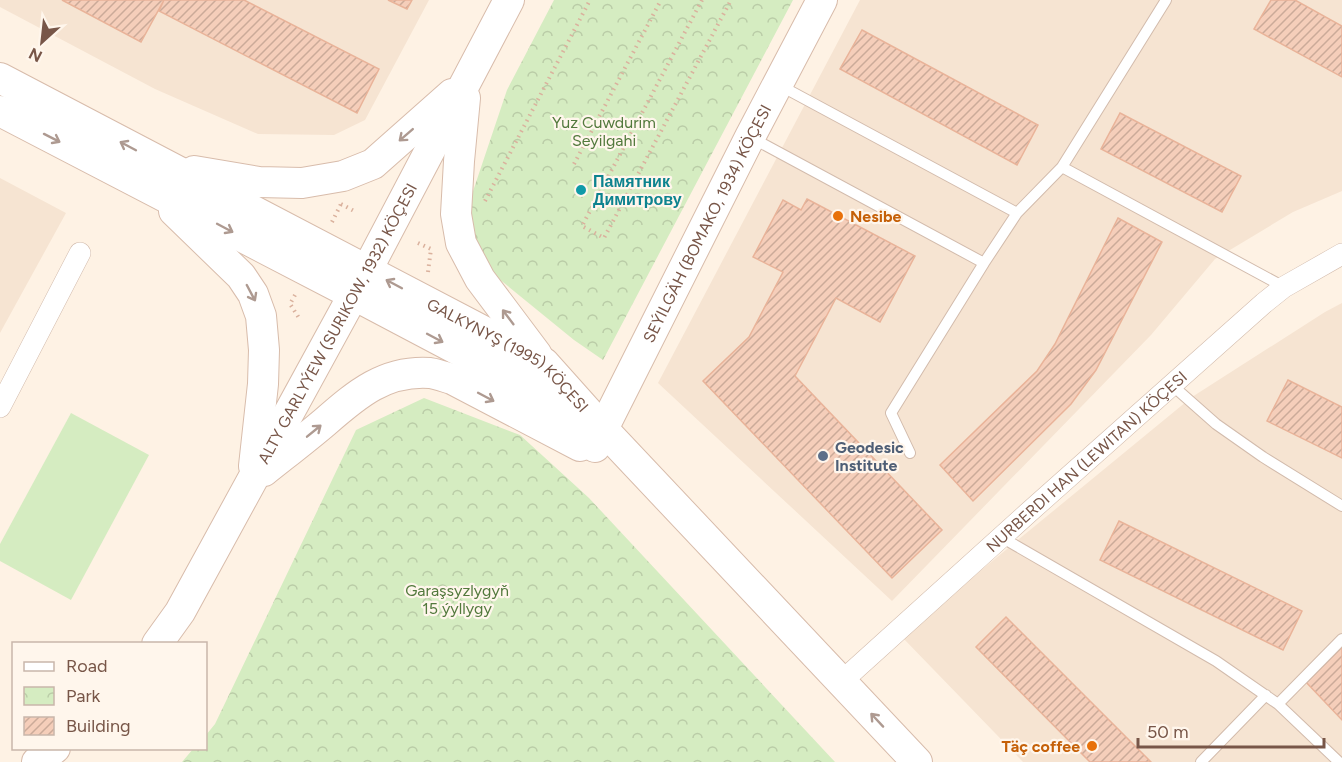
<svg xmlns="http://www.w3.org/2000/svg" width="1342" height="762" font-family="Figtree,sans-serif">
  <defs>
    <pattern id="park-crowns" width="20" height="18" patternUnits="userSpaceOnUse" patternTransform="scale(1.5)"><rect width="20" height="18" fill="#d5ecc1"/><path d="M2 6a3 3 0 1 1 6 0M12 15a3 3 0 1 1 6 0" fill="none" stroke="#bacca7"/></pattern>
    <pattern id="building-hatch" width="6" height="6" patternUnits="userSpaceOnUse" patternTransform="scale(1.5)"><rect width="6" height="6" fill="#f5ceba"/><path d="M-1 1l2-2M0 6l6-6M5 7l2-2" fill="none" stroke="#cbaa99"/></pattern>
  </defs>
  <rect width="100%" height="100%" fill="#fef2e4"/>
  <path fill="#f6e4d2" d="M 0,0 L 429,0 L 365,120 L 334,135 L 258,134 L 155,89 L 0,7 Z
    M 860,0 L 1342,0 L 1342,191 L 1293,212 L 1215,259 L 1151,335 L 892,601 L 658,383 Z
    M 0,178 L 66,213 L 0,333 Z
    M 1342,303 L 1342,762 L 1023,762 L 901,636 L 1192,397 L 1325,312 Z"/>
  <path fill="#d5ecc1" d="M 71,413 L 149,455 L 71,600 L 0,561 L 0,544 Z"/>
  <path fill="url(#park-crowns)" d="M 554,0 L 793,0 L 603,360 L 574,340 L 493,274 L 469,234 L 465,215 L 507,90 Z
    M 424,398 L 520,435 L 589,498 L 835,762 L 182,762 L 193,749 L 206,748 L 206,735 L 215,724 L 356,430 Z"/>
  <path fill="url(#building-hatch)" stroke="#e9b399" stroke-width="1.5" d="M 62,0 L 164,0 L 141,42 Z
    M 164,0 L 244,0 L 379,69 L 357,113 L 159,11 Z
    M 388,0 L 412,0 L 407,9 Z
    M 1271,0 L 1295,0 L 1342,26 L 1342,77 L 1254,29 Z
    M 862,30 L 1038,125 L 1017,165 L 840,69 Z
    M 1120,113 L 1241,176 L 1222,212 L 1101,149 Z
    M 807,199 L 915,256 L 880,322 L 836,298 L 795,376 L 942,530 L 892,578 L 703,381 L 749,337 L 783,272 L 753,257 L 783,200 L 801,210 Z
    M 1118,218 L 1162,242 L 1096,370 L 1071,404 L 973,501 L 940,465 L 1037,371 L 1055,344 Z
    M 1288,380 L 1342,407 L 1342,458 L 1267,421 Z
    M 1119,521 L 1302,611 L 1283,650 L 1100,560 Z
    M 1006,617 L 1151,762 L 1090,762 L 976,647 Z
    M 1342,644 L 1342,720 L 1304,680 Z"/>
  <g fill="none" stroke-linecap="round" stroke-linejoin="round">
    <defs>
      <path id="lane" d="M 779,85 L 1017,213 L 1062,167 L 1166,0
        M 752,138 L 984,263 L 891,413 L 910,453
        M 1062,167 L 1284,287
        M 984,263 L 1017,213
        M 1173,386 L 1216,424 L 1263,457 L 1342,506
        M 1001,537 L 1216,661 L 1278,704 L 1339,762
        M 1278,704 L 1342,639
        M 1201,762 L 1266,695"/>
      <g id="street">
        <path d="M 0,407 L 80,253"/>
        <path id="s1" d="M 841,682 L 1028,513 L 1264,303 L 1284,287 L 1342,254"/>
      </g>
      <g id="secondary">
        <path id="s2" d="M 0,78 L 544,363 L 603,429 L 917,762"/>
        <path d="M 465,98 L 459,161 L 456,214 L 461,243 L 480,279 L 537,355"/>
        <path d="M 0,111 L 354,295 L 536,391 L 592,443"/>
        <path d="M 194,171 L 259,182 L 302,183 L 343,176 L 373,164 L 452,94"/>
        <path d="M 174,211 L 241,276 L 253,294 L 261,316 L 264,350 L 263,384 L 254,466"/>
        <path id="s3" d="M 595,447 L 603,429 L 750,137 L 822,0"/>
        <path d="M 264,471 C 284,455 305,439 325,422 C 357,394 385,370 430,373 C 437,374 445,377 452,379 L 580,446"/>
        <path id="s4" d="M 157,644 L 180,612 L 367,270 L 509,0"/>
        <path d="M 37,762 L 55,748"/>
      </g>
    </defs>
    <use href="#lane" stroke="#d2bbac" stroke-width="12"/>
    <use href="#street" stroke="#d2bbac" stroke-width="22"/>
    <use href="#secondary" stroke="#d8bcab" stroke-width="32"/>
    <path stroke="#dab19d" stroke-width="4" stroke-dasharray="1.5 4.5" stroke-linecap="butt" d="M 702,0 L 582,226 L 604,238 L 731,0
      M 574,164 L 661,0
      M 485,201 L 590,0
      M 341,204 L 356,212
      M 332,222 L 341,204
      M 418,243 L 431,249 L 434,248
      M 428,272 L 431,249
      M 295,295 L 290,304 L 299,318"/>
    <use href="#lane" stroke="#fff" stroke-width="10"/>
    <use href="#street" stroke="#fff" stroke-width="21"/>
    <use href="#secondary" stroke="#fff" stroke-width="30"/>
  </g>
  <defs><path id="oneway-shaft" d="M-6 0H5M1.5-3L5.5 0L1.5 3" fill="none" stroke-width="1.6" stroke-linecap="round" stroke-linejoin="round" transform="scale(1.5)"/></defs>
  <g stroke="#ae9a91">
    <use href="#oneway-shaft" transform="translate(406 135) rotate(139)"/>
    <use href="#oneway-shaft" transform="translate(52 138) rotate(27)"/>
    <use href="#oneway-shaft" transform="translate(128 146) rotate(-152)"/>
    <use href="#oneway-shaft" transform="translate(225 228) rotate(28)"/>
    <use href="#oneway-shaft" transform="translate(394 284) rotate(-152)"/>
    <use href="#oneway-shaft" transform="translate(251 293) rotate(62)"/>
    <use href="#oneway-shaft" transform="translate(508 317) rotate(-127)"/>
    <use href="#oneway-shaft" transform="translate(435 338) rotate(28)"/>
    <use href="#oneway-shaft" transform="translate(486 397) rotate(28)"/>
    <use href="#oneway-shaft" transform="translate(314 431) rotate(-39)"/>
    <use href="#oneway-shaft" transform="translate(877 720) rotate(-133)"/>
  </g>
  <circle fill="#0f9aa8" stroke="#fff6ec" stroke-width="2" cx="581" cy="190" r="6"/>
  <g fill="#e8710a" stroke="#fff6ec" stroke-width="2">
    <circle cx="838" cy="216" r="6"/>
    <circle cx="1092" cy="746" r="6"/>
  </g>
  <circle fill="#5c6f8a" stroke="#fff6ec" stroke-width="2" cx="823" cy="456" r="6"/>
  <g text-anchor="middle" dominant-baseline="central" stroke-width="4.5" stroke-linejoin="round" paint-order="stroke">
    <g font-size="16" fill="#52793c" stroke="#fff6ec">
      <text x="604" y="122">Yuz Cuwdurim<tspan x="604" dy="18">Seyilgahi</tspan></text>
      <text x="457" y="590">Garaşsyzlygyň<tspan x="457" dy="18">15 ýyllygy</tspan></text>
    </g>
    <g font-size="16" font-weight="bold" fill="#0d838f" stroke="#fff6ec" text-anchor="start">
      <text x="593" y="181">Памятник<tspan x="593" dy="18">Димитрову</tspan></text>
    </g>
    <g font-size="16" font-weight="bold" fill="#c56008" stroke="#fff6ec" text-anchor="start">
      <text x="850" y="216">Nesibe</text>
      <text x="1080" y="746" text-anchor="end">Täç coffee</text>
    </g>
    <g font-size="16" fill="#785648" stroke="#fff6ec">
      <text stroke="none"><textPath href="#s3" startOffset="250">SEÝILGÄH (BOMAKO, 1934) KÖÇESI</textPath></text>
      <text stroke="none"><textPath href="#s4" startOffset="368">ALTY GARLYÝEW (SURIKOW, 1932) KÖÇESI</textPath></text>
      <text stroke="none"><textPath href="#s2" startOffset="580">GALKYNYŞ (1995) KÖÇESI</textPath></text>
      <text stroke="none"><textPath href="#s1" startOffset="330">NURBERDI HAN (LEWITAN) KÖÇESI</textPath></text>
    </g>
    <g font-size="16" font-weight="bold" fill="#4e5e75" stroke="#fff6ec" text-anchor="start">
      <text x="835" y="447">Geodesic<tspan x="835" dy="18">Institute</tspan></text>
    </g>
  </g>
  <rect x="12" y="642" width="195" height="108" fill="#fff6ec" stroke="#c9b6aa" stroke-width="1.5"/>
  <rect x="24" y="662" width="30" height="9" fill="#ffffff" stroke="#c9b6aa" stroke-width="1.5"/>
  <text x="66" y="672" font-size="18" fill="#785648">Road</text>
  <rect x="24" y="687" width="30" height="18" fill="url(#park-crowns)" stroke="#c9b6aa" stroke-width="1.5"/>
  <text x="66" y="702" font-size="18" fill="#785648">Park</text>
  <rect x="24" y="717" width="30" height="18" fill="url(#building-hatch)" stroke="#c9b6aa" stroke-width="1.5"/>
  <text x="66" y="732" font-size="18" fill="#785648">Building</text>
  <g transform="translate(42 42) rotate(207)" stroke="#fff6ec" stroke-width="4.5" paint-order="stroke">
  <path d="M0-4.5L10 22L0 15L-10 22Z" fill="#785648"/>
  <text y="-9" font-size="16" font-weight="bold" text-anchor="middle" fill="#785648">N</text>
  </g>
  <path d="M1138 738v9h186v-9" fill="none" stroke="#785648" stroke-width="3"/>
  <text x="1147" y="738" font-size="18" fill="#785648" stroke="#fff6ec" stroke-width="4.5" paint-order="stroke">50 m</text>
</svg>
